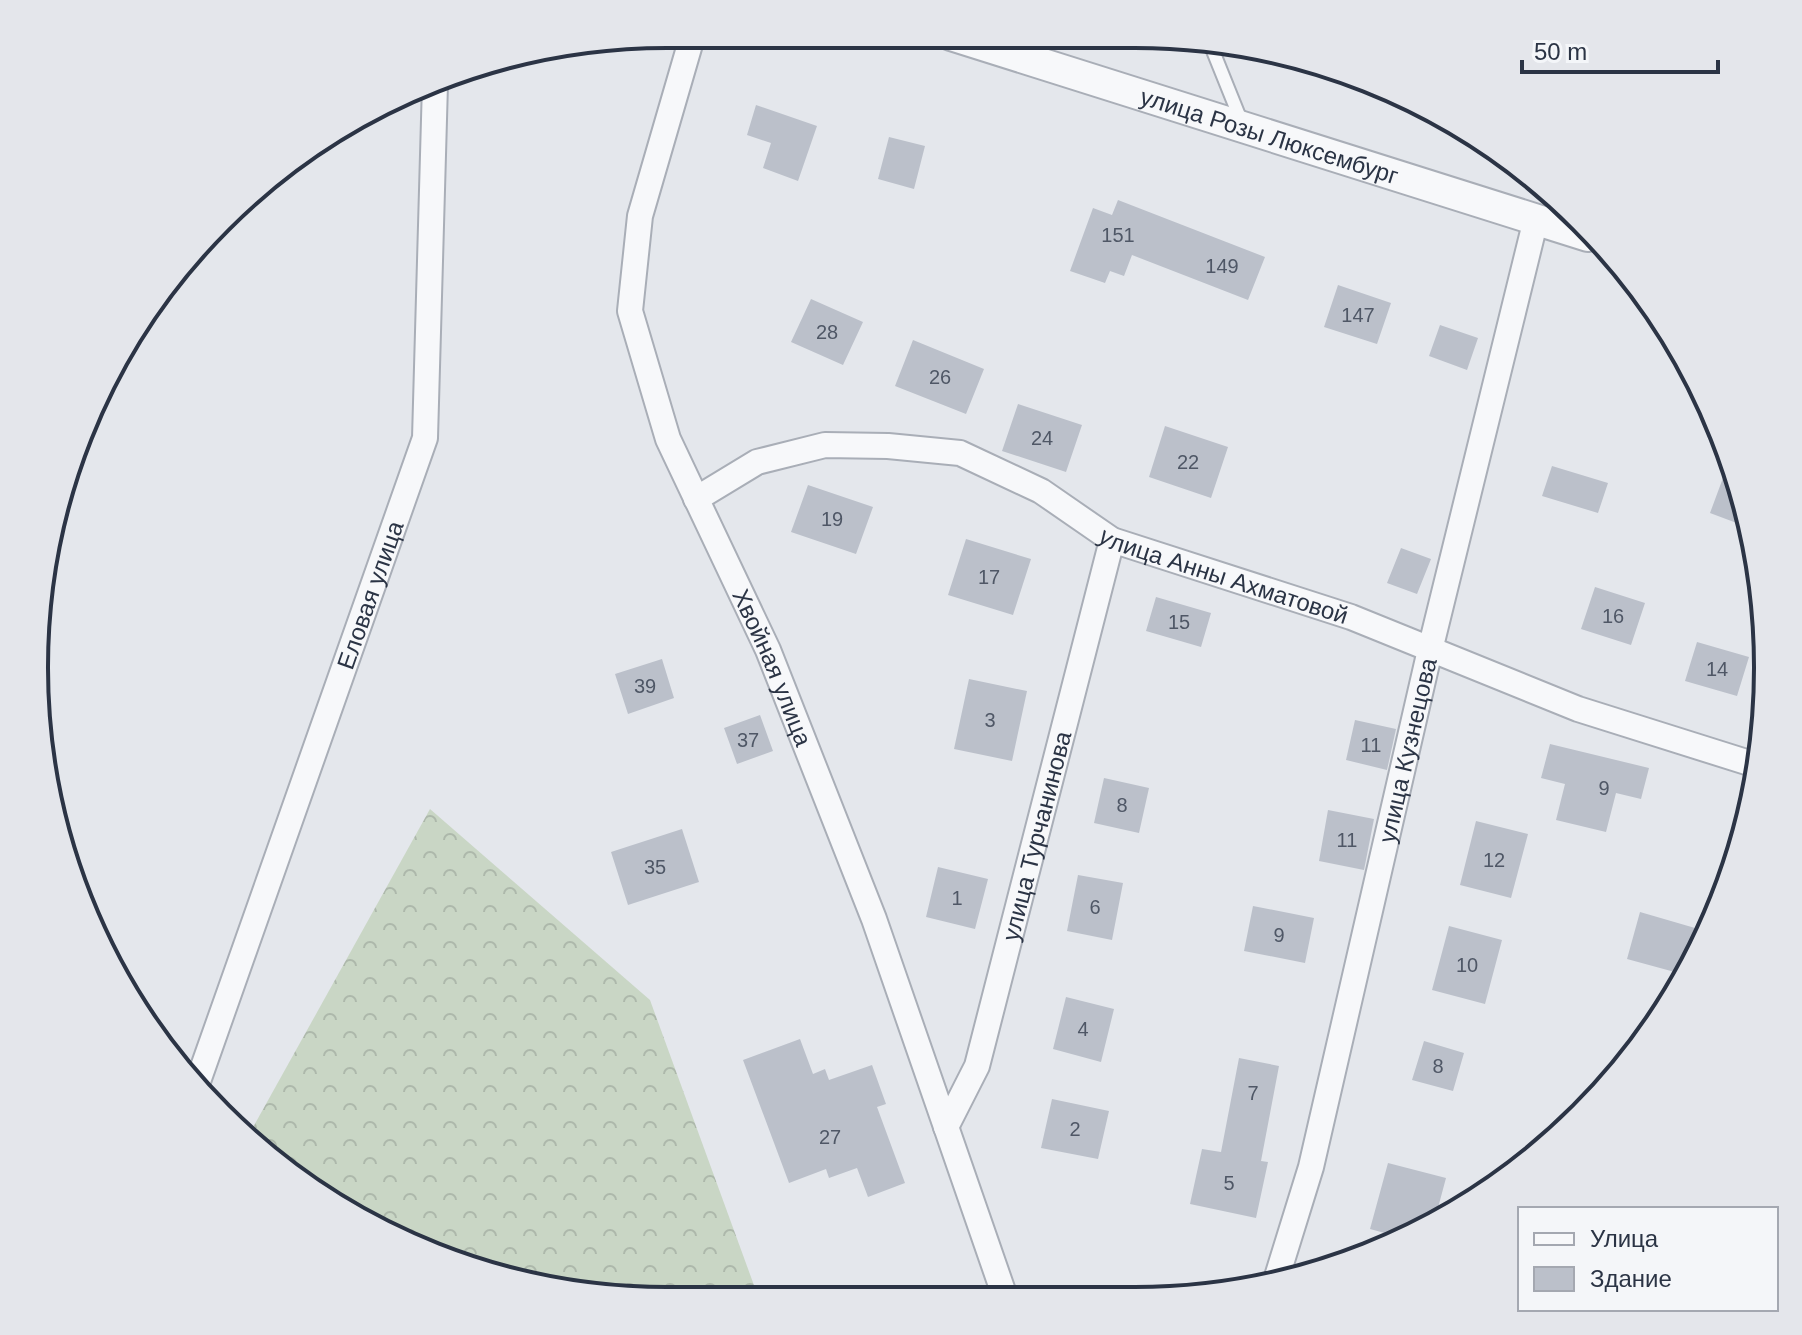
<svg xmlns="http://www.w3.org/2000/svg" width="1802" height="1335" font-family="Helvetica,sans-serif">
  <defs>
    <pattern id="forest-crowns" width="20" height="18" patternUnits="userSpaceOnUse" patternTransform="scale(2)"><rect width="20" height="18" fill="#c9d6c5"/><path d="M2 6a3 3 0 1 1 6 0M12 15a3 3 0 1 1 6 0" fill="none" stroke="#adb8ab"/></pattern>
  </defs>
  <rect width="100%" height="100%" fill="#e4e7ec"/>
  <path fill="url(#forest-crowns)" d="M 430,809 L 650,1000 L 759,1299 L 626,1300 L 503,1279 L 351,1216 L 246,1140 Z"/>
  <path fill="#bbc0ca" d="M 756,105 L 817,126 L 798,181 L 763,168 L 771,143 L 747,135 Z
    M 889,137 L 925,146 L 914,189 L 878,179 Z
    M 1118,200 L 1265,257 L 1248,300 L 1132,255 L 1124,276 L 1110,271 L 1105,283 L 1070,271 L 1093,208 L 1112,215 Z
    M 1338,285 L 1391,303 L 1377,344 L 1324,327 Z
    M 811,299 L 863,322 L 843,365 L 791,342 Z
    M 1440,325 L 1478,338 L 1467,370 L 1429,356 Z
    M 913,340 L 984,369 L 966,414 L 895,386 Z
    M 1018,404 L 1082,425 L 1066,472 L 1002,451 Z
    M 1165,426 L 1228,447 L 1211,498 L 1149,477 Z
    M 1730,459 L 1747,504 L 1750,528 L 1710,513 Z
    M 1552,466 L 1608,483 L 1598,513 L 1542,496 Z
    M 808,485 L 873,507 L 856,554 L 791,532 Z
    M 966,539 L 1031,559 L 1013,615 L 948,595 Z
    M 1401,548 L 1431,559 L 1417,594 L 1387,583 Z
    M 1595,587 L 1645,603 L 1631,645 L 1581,629 Z
    M 1156,597 L 1211,613 L 1201,647 L 1146,631 Z
    M 1697,642 L 1749,657 L 1737,696 L 1685,681 Z
    M 662,659 L 674,698 L 628,714 L 615,674 Z
    M 969,679 L 1027,691 L 1012,761 L 954,749 Z
    M 760,715 L 773,751 L 737,764 L 724,728 Z
    M 1355,720 L 1396,729 L 1387,770 L 1346,760 Z
    M 1550,744 L 1649,768 L 1641,799 L 1616,793 L 1606,832 L 1556,820 L 1565,784 L 1541,778 Z
    M 1104,778 L 1149,788 L 1139,833 L 1094,823 Z
    M 1328,810 L 1374,819 L 1364,870 L 1319,861 Z
    M 1476,821 L 1528,834 L 1511,898 L 1460,885 Z
    M 682,829 L 699,882 L 628,905 L 611,852 Z
    M 938,867 L 988,879 L 975,929 L 926,917 Z
    M 1078,875 L 1123,883 L 1112,940 L 1067,931 Z
    M 1253,906 L 1314,918 L 1305,963 L 1244,951 Z
    M 1640,912 L 1695,928 L 1682,974 L 1627,959 Z
    M 1449,926 L 1502,940 L 1485,1004 L 1432,990 Z
    M 1066,997 L 1114,1009 L 1101,1062 L 1053,1049 Z
    M 800,1039 L 813,1074 L 825,1069 L 829,1080 L 872,1065 L 886,1104 L 877,1107 L 905,1183 L 868,1197 L 857,1168 L 829,1178 L 826,1169 L 789,1183 L 743,1060 Z
    M 1424,1041 L 1464,1053 L 1453,1091 L 1412,1080 Z
    M 1239,1058 L 1279,1066 L 1261,1161 L 1268,1162 L 1256,1218 L 1190,1204 L 1202,1149 L 1221,1152 Z
    M 1052,1099 L 1109,1111 L 1098,1159 L 1041,1148 Z
    M 1388,1163 L 1446,1178 L 1435,1219 L 1403,1238 L 1370,1229 Z"/>
  <g fill="none" stroke-linecap="round" stroke-linejoin="round">
    <defs>
      <path id="service" d="M 1209,41 L 1242,123"/>
      <g id="minor">
        <path id="s1" d="M 693,34 L 640,216 L 630,311 L 668,439 L 768,650 L 874,919 L 1005,1297"/>
        <path id="s2" d="M 696,499 L 757,462 L 825,445 L 888,446 L 960,453 L 1041,491 L 1112,540 L 1351,617 L 1578,709 L 1759,766"/>
        <path id="s3" d="M 196,1087 L 425,438 L 435,84"/>
        <path id="s4" d="M 946,1127 L 977,1066 L 1112,540"/>
        <path id="s5" d="M 1276,1280 L 1311,1167 L 1430,650 L 1536,219"/>
      </g>
      <g id="tertiary">
        <path id="s6" d="M 951,35 L 1588,236"/>
      </g>
    </defs>
    <use href="#service" stroke="#a9aeb7" stroke-width="16"/>
    <use href="#minor" stroke="#a9aeb7" stroke-width="28"/>
    <use href="#tertiary" stroke="#a9aeb7" stroke-width="34"/>
    <use href="#service" stroke="#f7f8fa" stroke-width="12"/>
    <use href="#minor" stroke="#f7f8fa" stroke-width="24"/>
    <use href="#tertiary" stroke="#f7f8fa" stroke-width="30"/>
  </g>
  <g text-anchor="middle" dominant-baseline="central" stroke-width="6" stroke-linejoin="round" paint-order="stroke">
    <g font-size="20" fill="#4f5766">
      <text x="1118" y="235">151</text>
      <text x="1222" y="266">149</text>
      <text x="1358" y="315">147</text>
      <text x="827" y="332">28</text>
      <text x="940" y="377">26</text>
      <text x="1042" y="438">24</text>
      <text x="1188" y="462">22</text>
      <text x="832" y="519">19</text>
      <text x="989" y="577">17</text>
      <text x="1613" y="616">16</text>
      <text x="1179" y="622">15</text>
      <text x="1717" y="669">14</text>
      <text x="645" y="686">39</text>
      <text x="990" y="720">3</text>
      <text x="748" y="740">37</text>
      <text x="1371" y="745">11</text>
      <text x="1604" y="788">9</text>
      <text x="1122" y="805">8</text>
      <text x="1347" y="840">11</text>
      <text x="1494" y="860">12</text>
      <text x="655" y="867">35</text>
      <text x="957" y="898">1</text>
      <text x="1095" y="907">6</text>
      <text x="1279" y="935">9</text>
      <text x="1467" y="965">10</text>
      <text x="1083" y="1029">4</text>
      <text x="1438" y="1066">8</text>
      <text x="1253" y="1093">7</text>
      <text x="1075" y="1129">2</text>
      <text x="830" y="1137">27</text>
      <text x="1229" y="1183">5</text>
    </g>
    <g font-size="24" fill="#2b3445" stroke="#f4f6f9">
      <text stroke="none"><textPath href="#s6" startOffset="334">улица Розы Люксембург</textPath></text>
      <text stroke="none"><textPath href="#s2" startOffset="570">улица Анны Ахматовой</textPath></text>
      <text stroke="none"><textPath href="#s3" startOffset="522">Еловая улица</textPath></text>
      <text stroke="none"><textPath href="#s1" startOffset="670">Хвойная улица</textPath></text>
      <text stroke="none"><textPath href="#s5" startOffset="546">улица Кузнецова</textPath></text>
      <text stroke="none"><textPath href="#s4" startOffset="306">улица Турчанинова</textPath></text>
    </g>
  </g>
  <path d="M0 0H1802V1335H0ZM667 48H1135A619 619 0 0 1 1754 667V668A619 619 0 0 1 1135 1287H667A619 619 0 0 1 48 668V667A619 619 0 0 1 667 48Z" fill="#e4e6eb" fill-rule="evenodd"/>
  <path fill="none" stroke="#2b3445" stroke-width="4" d="M667 48H1135A619 619 0 0 1 1754 667V668A619 619 0 0 1 1135 1287H667A619 619 0 0 1 48 668V667A619 619 0 0 1 667 48Z"/>
  <rect x="1518" y="1207" width="260" height="104" fill="#f4f6f9" stroke="#a4a8b1" stroke-width="2"/>
  <rect x="1534" y="1233" width="40" height="12" fill="#f7f8fa" stroke="#a4a8b1" stroke-width="2"/>
  <text x="1590" y="1247" font-size="24" fill="#2b3445">Улица</text>
  <rect x="1534" y="1267" width="40" height="24" fill="#bbc0ca" stroke="#a4a8b1" stroke-width="2"/>
  <text x="1590" y="1287" font-size="24" fill="#2b3445">Здание</text>
  <path d="M1522 60v12h196v-12" fill="none" stroke="#2b3445" stroke-width="4"/>
  <text x="1534" y="60" font-size="24" fill="#2b3445" stroke="#f4f6f9" stroke-width="6" paint-order="stroke">50 m</text>
</svg>
